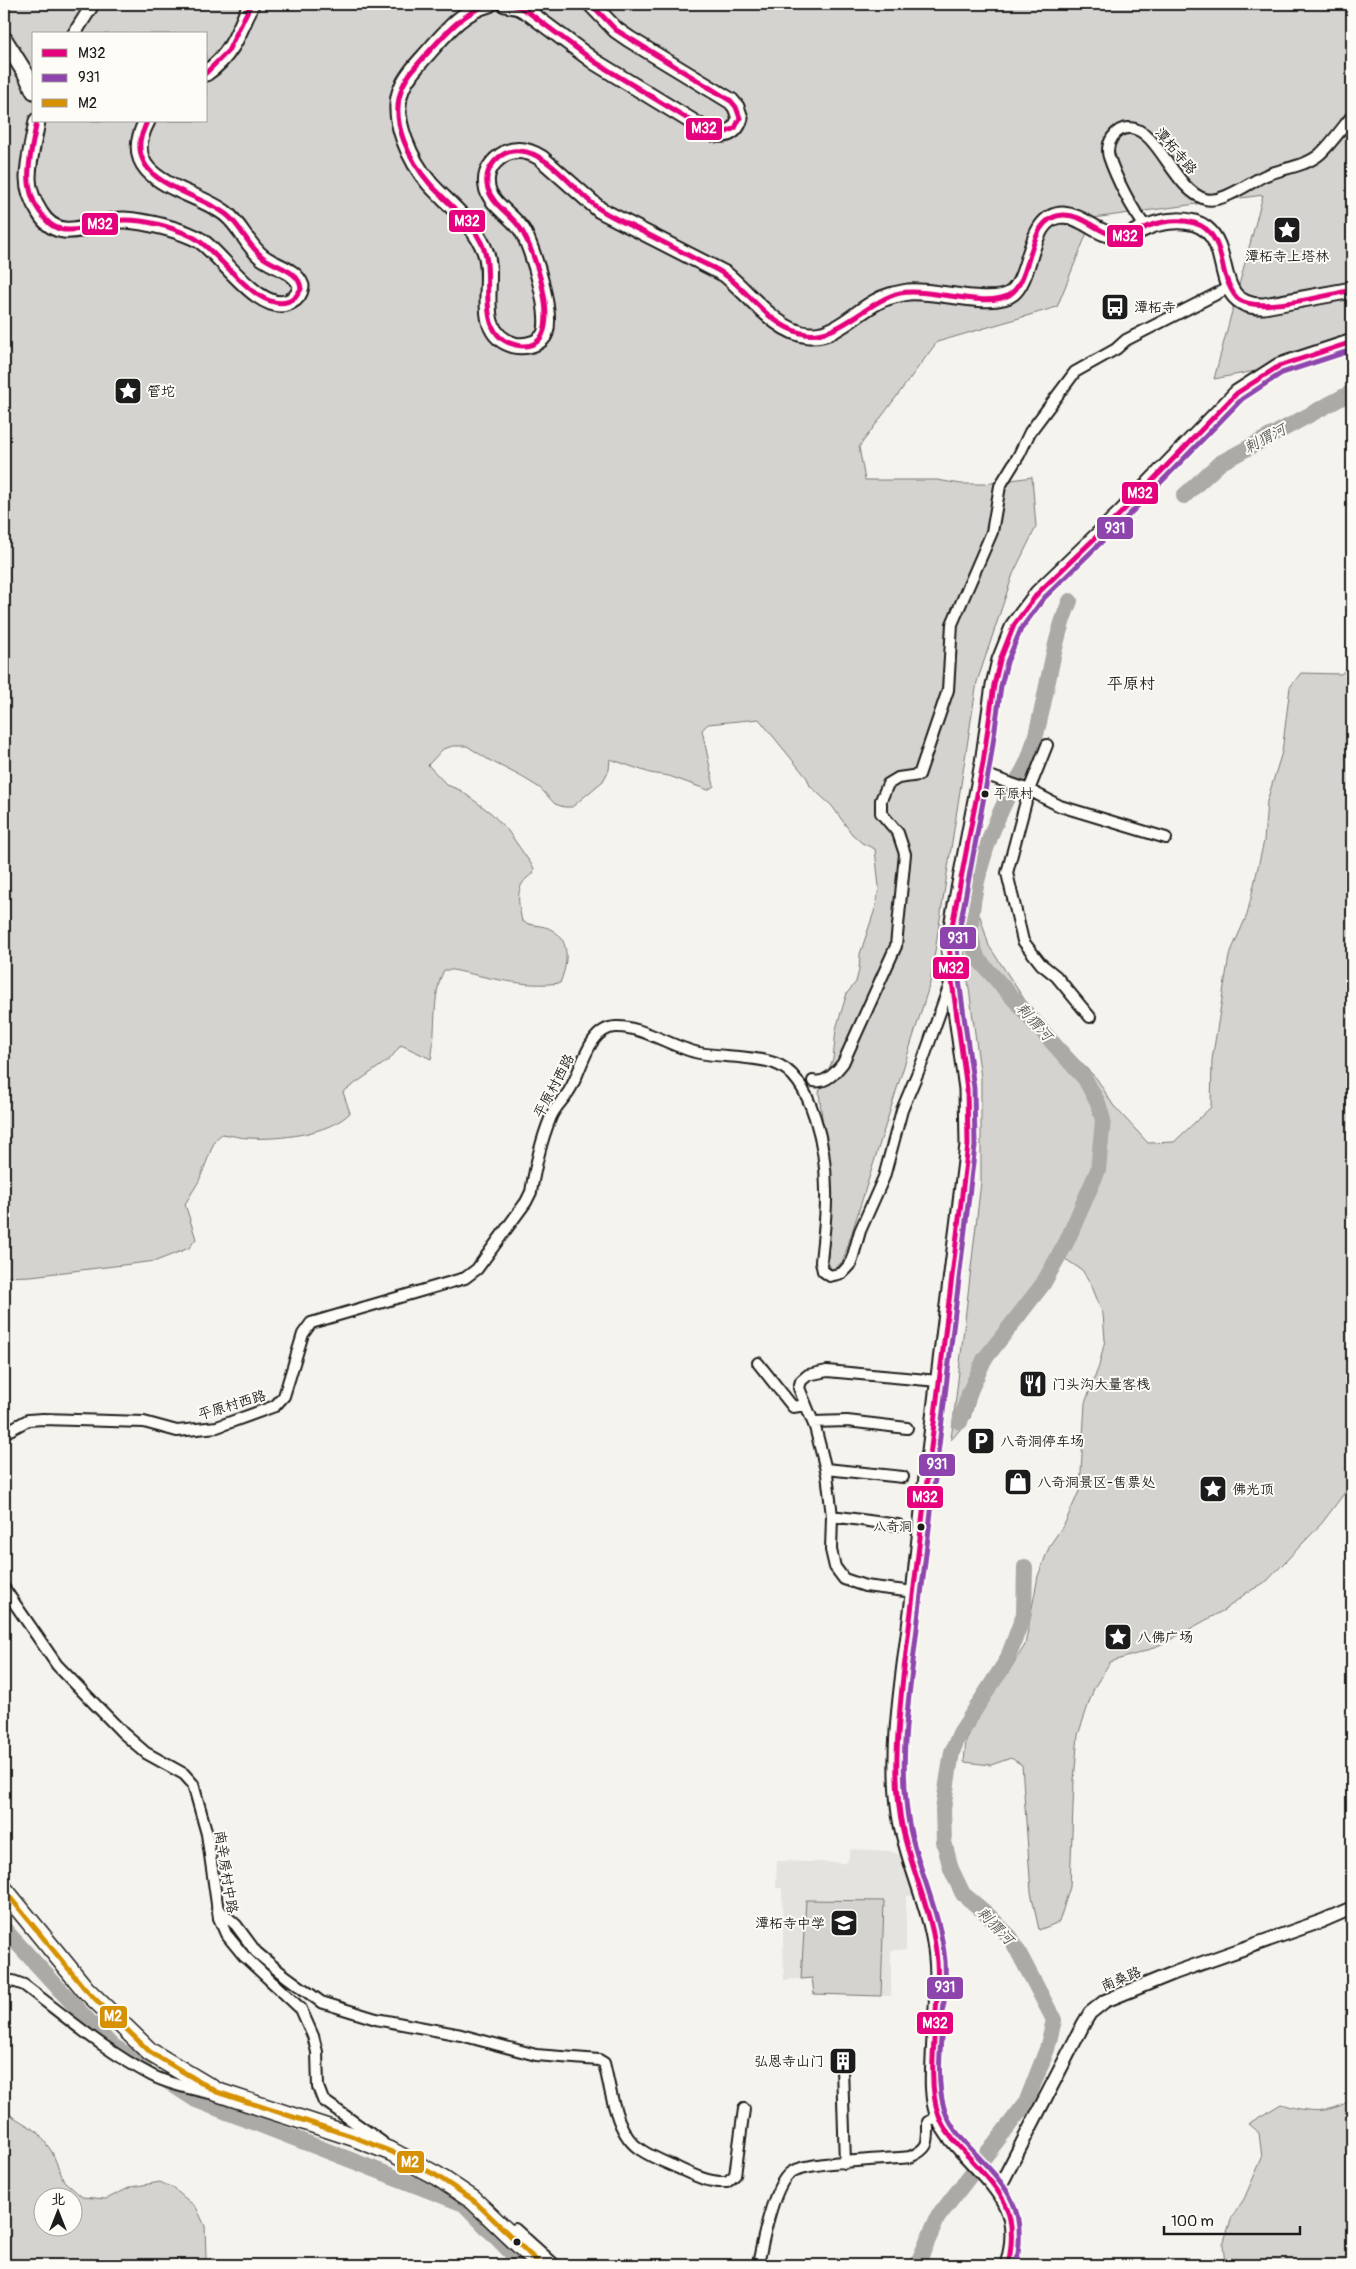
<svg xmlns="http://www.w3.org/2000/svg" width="1356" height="2269" font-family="Pangolin,'LXGW WenKai TC',sans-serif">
  <rect width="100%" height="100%" fill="#f4f3ee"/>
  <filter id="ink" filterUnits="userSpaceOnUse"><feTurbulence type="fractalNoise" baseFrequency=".02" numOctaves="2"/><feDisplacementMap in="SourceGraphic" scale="10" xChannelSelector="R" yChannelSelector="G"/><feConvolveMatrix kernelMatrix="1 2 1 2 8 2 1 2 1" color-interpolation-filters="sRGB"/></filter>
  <g filter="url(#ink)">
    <path fill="#e4e3de" d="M 851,1849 L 890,1851 L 903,1856 L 915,1896 L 906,1896 L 906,1950 L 891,1950 L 891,1996 L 814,1994 L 812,1978 L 784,1980 L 782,1888 L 776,1888 L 777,1861 L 847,1863 Z"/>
    <path fill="#d4d3cf" stroke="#787876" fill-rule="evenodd" d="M 4,4 L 1352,4 L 1352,352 L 1214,379 L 1263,195 L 1093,218 L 1057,307 L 937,342 L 859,447 L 865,480 L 937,480 L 961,484 L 984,484 L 1032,477 L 1036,527 L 1013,574 L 977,682 L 930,983 L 843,1261 L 832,1271 L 828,1262 L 826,1151 L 819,1092 L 833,1059 L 836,1029 L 847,993 L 856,982 L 859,970 L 860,954 L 876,906 L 879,887 L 875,849 L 862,843 L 852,834 L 832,806 L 810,786 L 807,778 L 759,719 L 708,724 L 702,730 L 714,786 L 708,790 L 669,776 L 650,773 L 610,759 L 609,770 L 603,781 L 572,807 L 564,807 L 555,804 L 540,788 L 522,777 L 489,760 L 467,746 L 453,746 L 443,749 L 428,765 L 447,785 L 460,790 L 491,813 L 508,831 L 534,868 L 533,874 C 514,884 518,902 522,921 C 531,927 543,924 552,930 C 572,941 567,966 560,983 C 524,988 487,977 453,970 L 444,970 C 431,996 437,1031 431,1059 L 401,1045 L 390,1059 L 343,1092 L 350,1113 C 329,1134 279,1140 249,1138 C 240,1138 231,1135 222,1134 L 215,1140 L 199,1181 L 185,1204 L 196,1239 L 189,1248 L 156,1261 L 31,1276 L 4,1277 ZM 34,34 L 206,34 L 206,121 L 34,121 Z
      M 1352,664 L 1352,1483 L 1322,1523 L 1267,1581 L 1245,1594 L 1226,1609 L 1166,1642 L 1146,1651 L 1110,1662 L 1094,1688 L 1078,1735 L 1074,1780 L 1070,1887 L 1059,1922 L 1039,1930 L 1031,1892 L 1022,1765 L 1011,1758 L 991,1765 L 964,1762 L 966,1740 L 985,1705 L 1006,1676 L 1025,1645 L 1038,1576 L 1050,1545 L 1065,1523 L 1080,1489 L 1085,1403 L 1099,1366 L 1105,1340 L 1103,1314 L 1091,1284 L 1082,1270 L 1053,1251 L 1036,1286 L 1011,1318 L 994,1348 L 980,1382 L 970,1418 L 951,1440 L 981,1182 L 981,1078 L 962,936 L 962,926 L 968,916 L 980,916 L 989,946 L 1036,1017 L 1097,1079 L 1113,1105 L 1148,1143 L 1174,1142 L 1211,1107 L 1212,1060 L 1229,956 L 1247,915 L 1264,841 L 1267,801 L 1282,752 L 1290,687 L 1301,673 L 1341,674 Z
      M 806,1900 L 884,1901 L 881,1996 L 814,1994 L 812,1978 L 801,1979 Z
      M 1352,2099 L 1352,2265 L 1225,2265 L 1223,2244 L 1232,2217 L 1244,2199 L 1262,2158 L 1259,2133 L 1248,2124 L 1281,2104 C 1307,2112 1329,2115 1352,2099 Z
      M 4,2111 L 38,2132 L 52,2152 L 64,2181 L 82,2197 L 106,2199 L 131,2187 L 160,2182 L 173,2188 L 196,2207 L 205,2226 L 206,2257 L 204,2265 L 4,2265 ZM 72,2196 L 72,2226 L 42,2226 L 42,2196 Z"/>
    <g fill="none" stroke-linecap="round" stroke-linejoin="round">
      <path stroke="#abaaa6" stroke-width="16" d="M 1184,496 L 1220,463 L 1352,392
        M 960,1422 L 970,1391 L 984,1360 L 1043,1284 L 1066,1243 L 1098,1170 L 1103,1120 L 1098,1103 L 1085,1079 L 978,959 C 975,951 971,942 971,933 C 970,892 987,839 1005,802 C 1012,786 1025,772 1030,755 C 1047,705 1049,651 1070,601
        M 4,1929 L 110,2044 L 144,2066
        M 167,2081 L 196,2100 L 464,2204 L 523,2265
        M 917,2265 L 938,2217 L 1026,2103 L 1047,2049 L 1054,2020 L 1011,1938 L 987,1914 L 963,1894 L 951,1869 L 944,1842 L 943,1809 L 952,1752 L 960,1733 L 1007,1660 L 1024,1614 L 1025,1567"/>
      <defs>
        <path id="minor" d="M 1146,227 C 1132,210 1116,178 1109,157 C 1105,144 1115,127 1130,128 C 1158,129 1174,190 1205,199 C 1221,204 1249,183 1264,176 C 1282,168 1305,167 1320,154 C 1332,143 1342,128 1352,116
          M 1047,745 L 1029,790 L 1007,873 L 1023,941 L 1041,964 L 1056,976 L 1090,1017
          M 981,773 L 1029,790 L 1060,806 L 1166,838
          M 813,1081 C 826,1084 836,1072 843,1063 L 896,946 L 905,854 L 898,833 L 881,813 L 881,800 L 888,784 L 898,778 L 919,775 L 948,690 L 952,624 L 992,532 L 1000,486 L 1019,455 L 1030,432 L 1075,372 L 1116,349 L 1126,340 L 1230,287
          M 758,1363 L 793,1407 L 806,1405
          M 813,1422 L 847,1421 L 907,1428
          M 4,1433 L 28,1420 L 43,1419 L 144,1422 L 177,1431 L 217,1427 L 275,1406 L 284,1396 L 303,1334 L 311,1323 L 465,1278 L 477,1269 L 526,1202 L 531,1192 C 535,1168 541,1141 550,1119 C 554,1107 563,1101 569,1091 C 582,1072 587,1028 616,1027 C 643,1026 673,1048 699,1053 C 721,1057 755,1056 774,1063 C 814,1076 826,1154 826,1190 C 827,1214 823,1238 821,1262 L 823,1271 L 830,1276 L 842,1273 L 851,1263 L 860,1231 L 884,1177 L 902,1110 L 923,1060 L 950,984
          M 826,1469 L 903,1477
          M 832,1516 L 898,1525
          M 4,1588 L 57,1665 L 123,1733 L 146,1753 L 184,1774 L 193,1784 L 207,1834 L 219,1918 L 226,1934 L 244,1956 L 301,2009 L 313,2036 L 317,2052 L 318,2087 L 323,2100 L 382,2142
          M 914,1592 L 865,1586 L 844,1579 L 835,1567 L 831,1550 L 832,1516 L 827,1474 L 815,1427 L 799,1388 L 801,1381 L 808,1375 L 827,1371 L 938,1381
          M 217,1908 L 236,1925 L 256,1952 L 280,1972 L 321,2002 L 376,2019 L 461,2035 L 536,2055 L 599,2060 L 604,2063 C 611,2090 615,2134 641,2150 C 653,2158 667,2163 680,2169 C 695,2176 710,2183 727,2182 L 735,2175 L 744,2109
          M 4,1983 L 13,1981 L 24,1985 C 65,2016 105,2051 151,2075 C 168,2084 191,2089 210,2093
          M 842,2068 L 845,2163
          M 515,2229 L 555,2265
          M 758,2265 C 762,2244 773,2186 790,2173 C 805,2161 886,2160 910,2157 C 930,2148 928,2142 928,2122 L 939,2117"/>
        <path id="tertiary" d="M 74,34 L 93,4
          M 998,2190 L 1084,2023 L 1090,2013 L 1105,2001 L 1174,1973 L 1322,1921 L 1352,1908"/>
        <path id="secondary" d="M 489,4 C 460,12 444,35 425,56 C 416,66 406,77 401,90 C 390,119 411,162 430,184 C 449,205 475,224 485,251 C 497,280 471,333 514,345 C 523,347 535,345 542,338 C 557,325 532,246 522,230 C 513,216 490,204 487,187 C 484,172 493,160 506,153 C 518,148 530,151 541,158 L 600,210 L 725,274 C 749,293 777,333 809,335 C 835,337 855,313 876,302 C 886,296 897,294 908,292 C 935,289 994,308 1012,293 C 1033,276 1028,215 1063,215 C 1085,216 1097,237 1123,236 C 1132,236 1139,230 1147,227 C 1164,220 1191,217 1206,229 C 1233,250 1212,308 1264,306 L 1352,290
          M 505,4 L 519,7 L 528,12 L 595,62 L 706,130 C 721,138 735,135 740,118 L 736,107 L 731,101 L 629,39 L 616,30 L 591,4
          M 4,39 L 27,76 L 34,91
          M 206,73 C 232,55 239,32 251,4
          M 37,121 C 34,140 28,159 28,178 C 28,191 33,202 40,213 C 61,248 96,219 124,220 C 145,221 183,230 201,241 C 222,255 262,318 291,301 C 297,298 300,293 301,286 C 296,270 275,267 262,257 C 247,245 241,226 226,214 C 194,188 114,183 147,121
          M 1008,2265 C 1025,2209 997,2188 962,2150 C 953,2140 944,2130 939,2117 C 932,2099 933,2078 934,2059 C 935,2023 941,1985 936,1949 C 930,1903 907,1861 900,1814 C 890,1742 906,1667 914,1595 C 929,1444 950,1295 968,1145 L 967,1089 L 952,981 L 949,942 L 983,763 L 994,685 L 1000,660 L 1014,625 L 1038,593 L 1120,514 L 1237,393 L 1279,366 L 1352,342"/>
        <path id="trunk" d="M 4,1890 L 85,1989 L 150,2052 L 217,2092 L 354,2137 L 392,2152 L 437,2176 L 473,2200 L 541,2265"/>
      </defs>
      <use href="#minor" stroke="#1c1c1c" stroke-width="14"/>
      <use href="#tertiary" stroke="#1c1c1c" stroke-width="16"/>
      <use href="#secondary" stroke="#1c1c1c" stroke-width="19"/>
      <use href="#trunk" stroke="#1c1c1c" stroke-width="21"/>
      <use href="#minor" stroke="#fdfcf7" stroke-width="10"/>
      <use href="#tertiary" stroke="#fdfcf7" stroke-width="12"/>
      <use href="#secondary" stroke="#fdfcf7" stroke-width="15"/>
      <use href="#trunk" stroke="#fdfcf7" stroke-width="18"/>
      <defs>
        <path id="bus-1" d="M 489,4 C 461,14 444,35 424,57 C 415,67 405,78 401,91 C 390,123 410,161 430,184 C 449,205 474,222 484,249 C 495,278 473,336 516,345 C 572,357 535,249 520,228 C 511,214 493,206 488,189 C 482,169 500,149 520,151 C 549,152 577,195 601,210 C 610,216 621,221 631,226 C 654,237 676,249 699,261 C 709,266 720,270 728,277 C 752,296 770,325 801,333 C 836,343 866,301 900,293 C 930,287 985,309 1009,295 C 1035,279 1025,217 1063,215 C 1086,214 1102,239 1126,236 C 1134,235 1142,229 1149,226 C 1166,220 1191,217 1206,229 C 1220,241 1221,260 1225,275 C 1228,283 1231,292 1237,298 C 1255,315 1327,295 1352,290
          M 505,4 L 519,7 L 528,12 L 595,62 L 706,130 L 722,134 L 735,128 L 740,118 L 736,107 L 731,101 L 616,30 L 591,4
          M 206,73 L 228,51 L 251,4
          M 37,121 C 31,154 19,188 43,216 C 49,225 57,230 68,230 C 88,231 105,220 125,220 C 147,220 171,227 191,236 C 220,249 260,322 295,298 L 301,289 C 300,271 276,267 264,258 C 248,247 242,227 227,215 C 200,193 137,186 140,143 C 140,136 145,128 147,121
          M 1008,2265 C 1020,2209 1001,2192 965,2153 C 955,2142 944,2131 939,2116 C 924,2076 941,2008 937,1962 C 934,1916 913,1875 903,1831 C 892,1780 898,1728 903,1677 L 968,1145 L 967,1089 L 952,981 L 949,942 L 983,763 L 994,685 L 1000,660 L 1014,625 L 1038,593 L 1120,514 L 1237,393 L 1279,366 L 1352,342"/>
        <path id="bus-2" d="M 1016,2265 C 1028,2208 1008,2188 971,2149 C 960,2137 949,2125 944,2108 C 932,2067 948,2006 945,1961 C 941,1915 920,1874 910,1829 C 900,1779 905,1728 911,1678 L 975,1146 L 974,1088 L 959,980 L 957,942 L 990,764 L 1001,686 L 1007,662 L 1021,629 L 1044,598 L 1125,519 L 1242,399 L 1282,373 L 1352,350"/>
        <path id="bus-3" d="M 4,1890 L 85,1989 L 150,2052 L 217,2092 L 354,2137 L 392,2152 L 437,2176 L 473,2200 L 541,2265"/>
      </defs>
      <use href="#bus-1" stroke="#fdfcf7" stroke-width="9"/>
      <use href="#bus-2" stroke="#fdfcf7" stroke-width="9"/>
      <use href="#bus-3" stroke="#fdfcf7" stroke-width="9"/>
      <use href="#bus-1" stroke="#e5007d" stroke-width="5"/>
      <use href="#bus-2" stroke="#8e44ad" stroke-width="5"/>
      <use href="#bus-3" stroke="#d69104" stroke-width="5"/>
    </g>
  </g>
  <defs>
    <symbol id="sight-square" viewBox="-11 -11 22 22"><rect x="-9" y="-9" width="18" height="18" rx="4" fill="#1c1c1c" stroke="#fdfcf7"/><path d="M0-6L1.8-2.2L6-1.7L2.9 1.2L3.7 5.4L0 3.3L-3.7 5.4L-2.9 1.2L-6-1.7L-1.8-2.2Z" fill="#fff"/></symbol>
    <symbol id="bus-square" viewBox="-11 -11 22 22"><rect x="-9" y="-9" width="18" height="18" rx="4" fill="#1c1c1c" stroke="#fdfcf7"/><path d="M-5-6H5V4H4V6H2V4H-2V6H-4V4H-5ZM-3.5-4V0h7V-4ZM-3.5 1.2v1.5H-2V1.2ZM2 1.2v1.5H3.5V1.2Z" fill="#fff"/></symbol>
    <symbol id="restaurant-square" viewBox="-11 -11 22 22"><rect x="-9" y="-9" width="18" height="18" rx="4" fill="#1c1c1c" stroke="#fdfcf7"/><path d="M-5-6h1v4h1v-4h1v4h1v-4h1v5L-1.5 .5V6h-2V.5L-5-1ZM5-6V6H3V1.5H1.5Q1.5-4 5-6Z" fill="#fff"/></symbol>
    <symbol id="parking-square" viewBox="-11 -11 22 22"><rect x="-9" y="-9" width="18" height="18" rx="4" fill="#1c1c1c" stroke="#fdfcf7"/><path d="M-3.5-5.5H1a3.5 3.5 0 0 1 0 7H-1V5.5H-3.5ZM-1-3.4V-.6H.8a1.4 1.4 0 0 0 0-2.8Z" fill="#fff"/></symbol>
    <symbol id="shop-square" viewBox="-11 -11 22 22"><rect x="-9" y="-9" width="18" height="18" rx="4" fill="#1c1c1c" stroke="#fdfcf7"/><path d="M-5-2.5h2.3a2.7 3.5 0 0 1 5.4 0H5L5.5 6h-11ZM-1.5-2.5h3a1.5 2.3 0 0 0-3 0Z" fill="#fff"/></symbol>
    <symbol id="school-square" viewBox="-11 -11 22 22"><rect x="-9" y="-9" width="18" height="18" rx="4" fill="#1c1c1c" stroke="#fdfcf7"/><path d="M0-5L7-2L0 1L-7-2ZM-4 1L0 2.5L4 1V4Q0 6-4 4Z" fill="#fff"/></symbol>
    <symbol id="building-square" viewBox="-11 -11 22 22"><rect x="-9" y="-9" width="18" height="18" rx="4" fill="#1c1c1c" stroke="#fdfcf7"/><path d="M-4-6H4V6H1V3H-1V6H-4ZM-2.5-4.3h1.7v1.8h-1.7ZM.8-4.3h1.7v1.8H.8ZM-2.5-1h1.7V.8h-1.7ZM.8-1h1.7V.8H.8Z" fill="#fff"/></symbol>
  </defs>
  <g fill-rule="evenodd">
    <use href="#sight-square" x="1271" y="214" width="32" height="32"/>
    <use href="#bus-square" x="1099" y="291" width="32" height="32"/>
    <use href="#sight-square" x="112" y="375" width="32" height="32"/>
    <use href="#restaurant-square" x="1017" y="1368" width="32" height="32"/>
    <use href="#parking-square" x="965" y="1425" width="32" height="32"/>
    <use href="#shop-square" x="1002" y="1466" width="32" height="32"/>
    <use href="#sight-square" x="1197" y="1473" width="32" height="32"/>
    <use href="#sight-square" x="1102" y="1621" width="32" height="32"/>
    <use href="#school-square" x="828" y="1907" width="32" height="32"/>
    <use href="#building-square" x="827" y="2045" width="32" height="32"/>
  </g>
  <g fill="#1c1c1c" stroke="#fdfcf7" stroke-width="2">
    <circle cx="985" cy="794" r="4.5"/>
    <circle cx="921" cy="1527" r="4.5"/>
    <circle cx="517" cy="2242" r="4.5"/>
  </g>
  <g text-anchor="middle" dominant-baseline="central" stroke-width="4" stroke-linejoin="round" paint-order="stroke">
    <g font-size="13" fill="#1c1c1c" stroke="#fdfcf7" text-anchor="start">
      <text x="994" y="794">平原村</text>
      <text x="912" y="1527" text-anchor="end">八奇洞</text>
    </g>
    <g font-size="14" fill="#1c1c1c" stroke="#fdfcf7">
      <text transform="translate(1176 151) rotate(50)">潭柘寺路</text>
      <text transform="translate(554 1086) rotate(-62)">平原村西路</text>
      <text transform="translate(232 1405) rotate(-17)">平原村西路</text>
      <text transform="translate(226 1872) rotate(81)">南辛房村中路</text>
      <text transform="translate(1121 1979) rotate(-23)">南桑路</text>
    </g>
    <g font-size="14" fill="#1c1c1c" stroke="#fdfcf7" text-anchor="start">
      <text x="1287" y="256" text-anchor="middle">潭柘寺上塔林</text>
      <text x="1134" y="307">潭柘寺</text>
      <text x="147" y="391">管坨</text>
      <text x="1052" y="1384">门头沟大量客栈</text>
      <text x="1000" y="1441">八奇洞停车场</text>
      <text x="1037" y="1482">八奇洞景区-售票处</text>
      <text x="1232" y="1489">佛光顶</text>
      <text x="1137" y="1637">八佛广场</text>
      <text x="825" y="1923" text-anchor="end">潭柘寺中学</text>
      <text x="824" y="2061" text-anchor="end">弘恩寺山门</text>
    </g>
    <g font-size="15" font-style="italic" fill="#5c5c5a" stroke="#fdfcf7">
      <text transform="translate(1265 439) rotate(-28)">刺猬河</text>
      <text transform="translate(1034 1022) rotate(48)">刺猬河</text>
      <text transform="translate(995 1926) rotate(46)">刺猬河</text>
    </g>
    <g font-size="16" fill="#1c1c1c" stroke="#fdfcf7">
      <text x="1131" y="684">平原村</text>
    </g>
  </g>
  <g stroke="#fdfcf7" stroke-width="2">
    <rect x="685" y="117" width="38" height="24" rx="5" fill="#e5007d"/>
    <rect x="448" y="209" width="38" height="24" rx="5" fill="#e5007d"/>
    <rect x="81" y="212" width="38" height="24" rx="5" fill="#e5007d"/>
    <rect x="1106" y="224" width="38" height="24" rx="5" fill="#e5007d"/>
    <rect x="1121" y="481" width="38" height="24" rx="5" fill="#e5007d"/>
    <rect x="1096" y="516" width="38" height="24" rx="5" fill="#8e44ad"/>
    <rect x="939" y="926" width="38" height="24" rx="5" fill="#8e44ad"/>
    <rect x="932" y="956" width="38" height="24" rx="5" fill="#e5007d"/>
    <rect x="918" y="1453" width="38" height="24" rx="5" fill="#8e44ad"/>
    <rect x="906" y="1485" width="38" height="24" rx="5" fill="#e5007d"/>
    <rect x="926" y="1976" width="38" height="24" rx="5" fill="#8e44ad"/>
    <rect x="99" y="2005" width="29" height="24" rx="5" fill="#d69104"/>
    <rect x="916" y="2011" width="38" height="24" rx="5" fill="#e5007d"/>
    <rect x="396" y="2150" width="29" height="24" rx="5" fill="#d69104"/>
  </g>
  <g font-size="14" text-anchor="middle" font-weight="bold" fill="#fff">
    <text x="704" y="133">M32</text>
    <text x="467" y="226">M32</text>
    <text x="100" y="229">M32</text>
    <text x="1125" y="241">M32</text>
    <text x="1140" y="498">M32</text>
    <text x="1115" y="533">931</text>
    <text x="958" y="943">931</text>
    <text x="951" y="973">M32</text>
    <text x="937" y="1469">931</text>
    <text x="925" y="1502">M32</text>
    <text x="945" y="1992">931</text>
    <text x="113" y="2021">M2</text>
    <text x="935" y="2028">M32</text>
    <text x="410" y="2167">M2</text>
  </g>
  <rect width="1356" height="2269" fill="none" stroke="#fdfcf7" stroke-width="20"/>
  <rect x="10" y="10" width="1336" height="2249" fill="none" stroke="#1c1c1c" stroke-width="2" filter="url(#ink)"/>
  <rect x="32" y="32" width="175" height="90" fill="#fdfcf7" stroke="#a3a29f"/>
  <rect x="42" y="49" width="25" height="8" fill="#e5007d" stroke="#a3a29f"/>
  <text x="78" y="58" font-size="15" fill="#1c1c1c">M32</text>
  <rect x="42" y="74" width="25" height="8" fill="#8e44ad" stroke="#a3a29f"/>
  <text x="78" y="82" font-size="15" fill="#1c1c1c">931</text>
  <rect x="42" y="99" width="25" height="8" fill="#d69104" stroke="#a3a29f"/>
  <text x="78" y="108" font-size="15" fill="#1c1c1c">M2</text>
  <g transform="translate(58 2212)"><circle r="24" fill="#fdfcf7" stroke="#a3a29f"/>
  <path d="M0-4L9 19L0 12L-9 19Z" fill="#1c1c1c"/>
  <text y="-8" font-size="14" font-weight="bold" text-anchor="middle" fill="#1c1c1c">北</text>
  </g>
  <path d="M1164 2226v8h136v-8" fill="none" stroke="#1c1c1c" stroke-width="2.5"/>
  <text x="1171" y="2226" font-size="15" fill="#1c1c1c" stroke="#fdfcf7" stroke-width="4" paint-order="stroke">100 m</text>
</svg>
